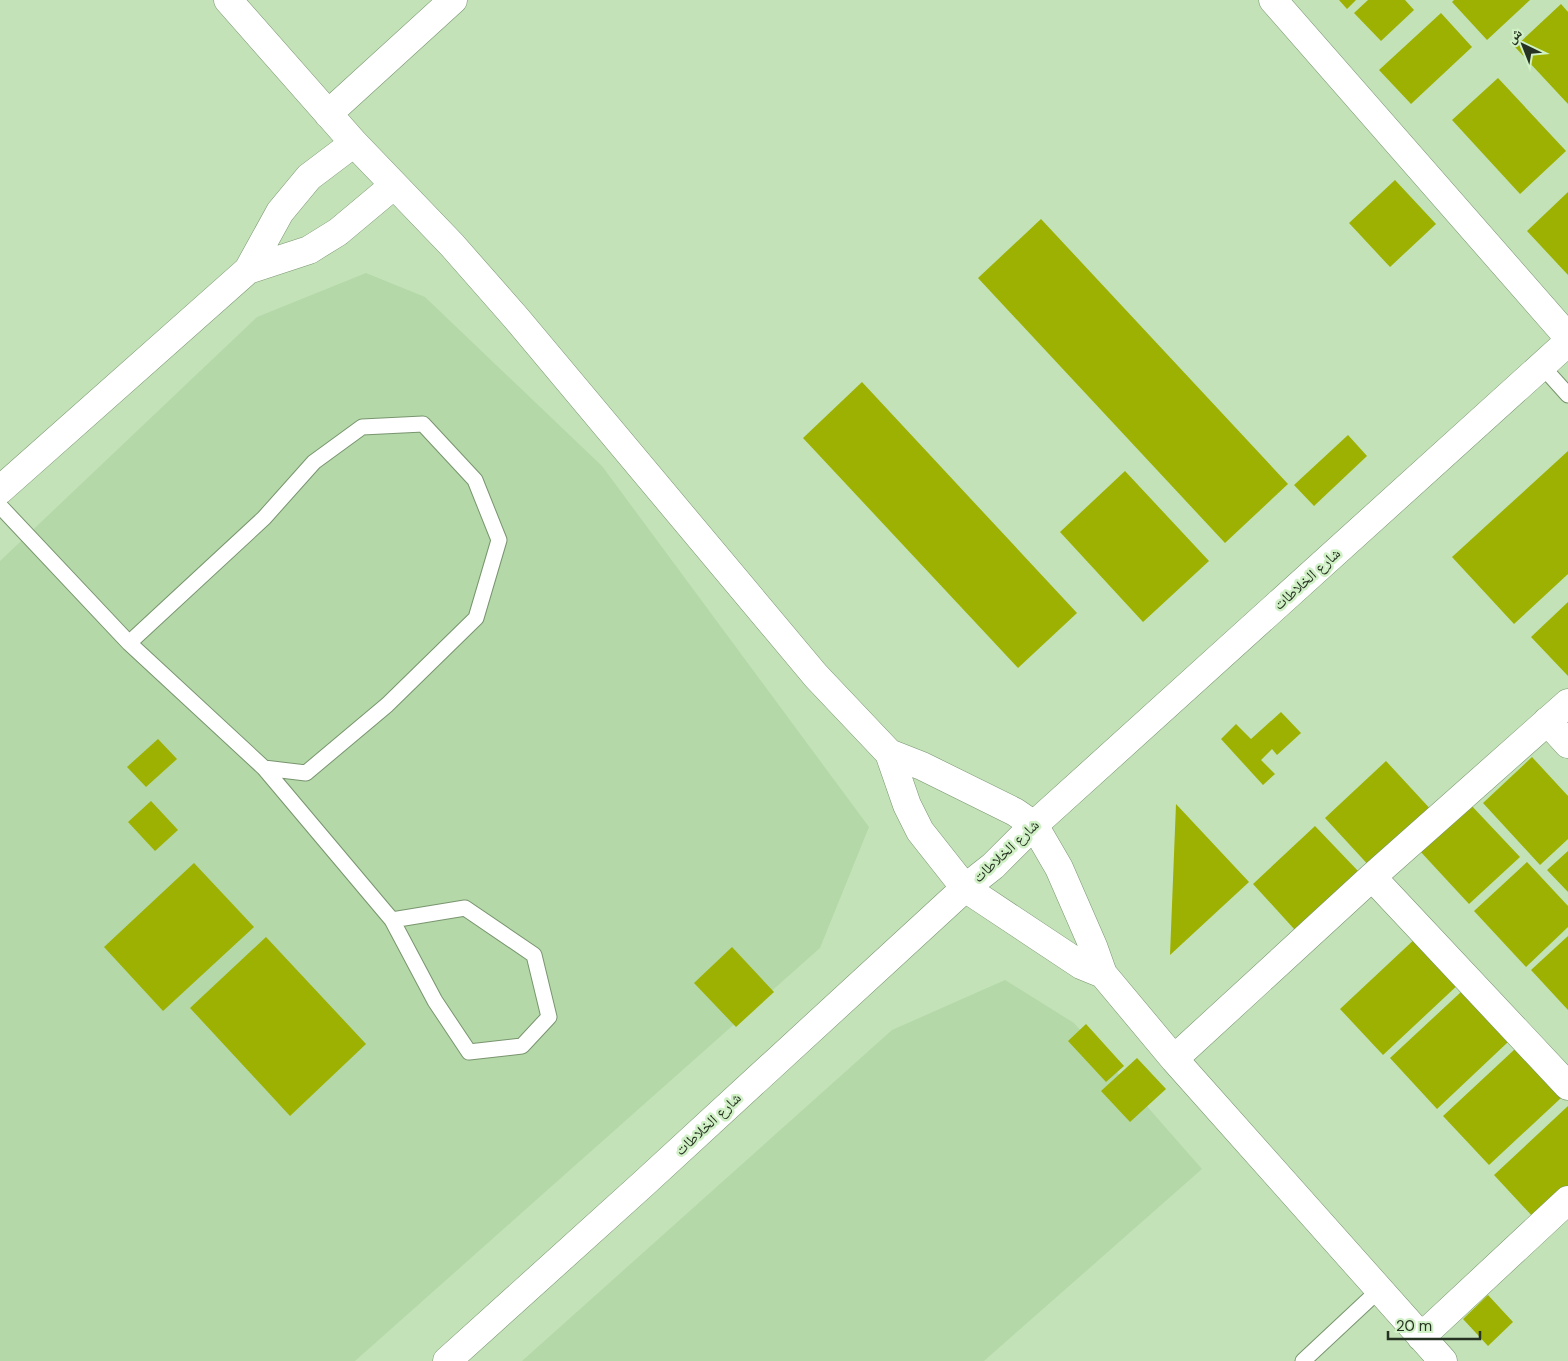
<svg xmlns="http://www.w3.org/2000/svg" width="1568" height="1361" font-family="'DM Sans','Noto Naskh Arabic',sans-serif">
  <rect width="100%" height="100%" fill="#c3e2b8"/>
  <path fill="#b4d8a8" d="M 366,273 L 425,297 L 602,466 L 869,827 L 820,948 L 355,1361 L 0,1361 L 0,561 L 257,317 Z
    M 1005,980 L 1074,1023 L 1202,1169 L 984,1361 L 522,1361 L 892,1030 Z"/>
  <path fill="#9cb101" d="M 1339,0 L 1356,0 L 1347,9 Z
    M 1368,0 L 1405,0 L 1414,10 L 1381,41 L 1354,13 Z
    M 1454,0 L 1530,0 L 1487,40 L 1452,2 Z
    M 1561,4 L 1568,12 L 1568,104 L 1515,47 Z
    M 1441,13 L 1472,47 L 1411,104 L 1379,70 Z
    M 1498,78 L 1566,151 L 1520,194 L 1452,120 Z
    M 1395,180 L 1436,224 L 1390,267 L 1349,223 Z
    M 1568,192 L 1568,275 L 1527,231 Z
    M 1041,219 L 1288,484 L 1225,543 L 978,278 Z
    M 862,382 L 1077,613 L 1018,668 L 803,438 Z
    M 1348,435 L 1367,456 L 1314,506 L 1294,485 Z
    M 1568,451 L 1568,574 L 1514,624 L 1452,557 Z
    M 1125,471 L 1209,561 L 1143,622 L 1060,532 Z
    M 1568,602 L 1568,676 L 1531,637 Z
    M 1281,712 L 1301,733 L 1277,755 L 1272,749 L 1261,760 L 1275,774 L 1263,785 L 1221,739 L 1236,724 L 1251,739 Z
    M 158,739 L 177,759 L 146,787 L 127,767 Z
    M 1532,757 L 1568,796 L 1568,839 L 1540,865 L 1483,803 Z
    M 1386,761 L 1434,813 L 1373,870 L 1325,818 Z
    M 151,801 L 178,830 L 155,851 L 128,822 Z
    M 1469,803 L 1520,857 L 1469,904 L 1419,850 Z
    M 1176,804 L 1249,882 L 1170,955 Z
    M 1315,826 L 1358,871 L 1295,930 L 1253,884 Z
    M 1568,851 L 1568,892 L 1547,870 Z
    M 1527,862 L 1568,906 L 1568,927 L 1526,967 L 1474,911 Z
    M 194,863 L 254,927 L 163,1011 L 104,947 Z
    M 1418,936 L 1461,982 L 1383,1055 L 1340,1009 Z
    M 1568,936 L 1568,1010 L 1531,970 Z
    M 266,937 L 366,1044 L 290,1116 L 190,1008 Z
    M 732,947 L 774,992 L 736,1027 L 694,983 Z
    M 1461,992 L 1508,1042 L 1437,1109 L 1390,1058 Z
    M 1086,1024 L 1124,1066 L 1106,1082 L 1068,1041 Z
    M 1515,1049 L 1561,1098 L 1489,1165 L 1443,1116 Z
    M 1137,1058 L 1166,1089 L 1130,1122 L 1101,1091 Z
    M 1568,1106 L 1568,1186 L 1534,1218 L 1494,1175 Z
    M 1488,1295 L 1513,1322 L 1488,1346 L 1463,1319 Z"/>
  <g fill="none" stroke-linecap="round" stroke-linejoin="round">
    <defs>
      <path id="lane" d="M 1542,366 L 1568,395
        M 0,506 L 129,643 L 264,768 L 306,773 L 387,705 L 476,618 L 499,540 L 475,480 L 423,424 L 362,427 L 314,462 L 264,518 L 129,643
        M 264,768 L 392,920 L 435,1001 L 469,1052 L 522,1046 L 549,1017 L 534,955 L 465,908 L 392,920
        M 1303,1361 L 1379,1290"/>
      <path id="street" d="M 228,0 L 354,143 L 452,245 L 517,319 L 816,676 L 889,753 L 907,805 L 920,831 L 965,888 L 1081,965 L 1103,974
        M 1273,0 L 1568,337
        M 328,114 L 453,0
        M 248,270 L 309,250 L 338,232 L 393,186
        M 0,490 L 248,270 L 280,212 L 309,177 L 354,143
        M 1547,721 L 1568,744
        M 889,753 L 922,766 L 1015,812 L 1034,825 L 1059,868 L 1093,946 L 1103,974 L 1174,1059 L 1443,1361
        M 1372,877 L 1568,1086
        M 1174,1059 L 1372,877 L 1568,703
        M 1421,1337 L 1568,1200"/>
      <path id="primary" d="M 447,1361 L 642,1185 L 965,888 L 993,866 L 1034,825 L 1568,342"/>
    </defs>
    <use href="#lane" stroke="#78956e" stroke-width="17"/>
    <use href="#street" stroke="#78956e" stroke-width="29"/>
    <use href="#primary" stroke="#78956e" stroke-width="29"/>
    <use href="#lane" stroke="#fff" stroke-width="15"/>
    <use href="#street" stroke="#fff" stroke-width="28"/>
    <use href="#primary" stroke="#fff" stroke-width="28"/>
  </g>
  <g text-anchor="middle" dominant-baseline="central" stroke-width="5" stroke-linejoin="round" paint-order="stroke">
    <g font-size="15" fill="#273322" stroke="#d0f0c5">
      <text transform="translate(1307 579) rotate(-42)">شارع الخلاطات</text>
      <text transform="translate(1006 851) rotate(-43)">شارع الخلاطات</text>
      <text transform="translate(708 1124) rotate(-43)">شارع الخلاطات</text>
    </g>
  </g>
  <g transform="translate(1523 45) rotate(317)" stroke="#d0f0c5" stroke-width="4" paint-order="stroke">
  <path d="M0-4L9 19L0 12L-9 19Z" fill="#273322"/>
  <text y="-8" font-size="14" font-weight="bold" text-anchor="middle" fill="#273322">ش</text>
  </g>
  <path d="M1388 1331v8h92v-8" fill="none" stroke="#273322" stroke-width="2.5"/>
  <text x="1396" y="1331" font-size="15" fill="#273322" stroke="#d0f0c5" stroke-width="4" paint-order="stroke">20 m</text>
</svg>
